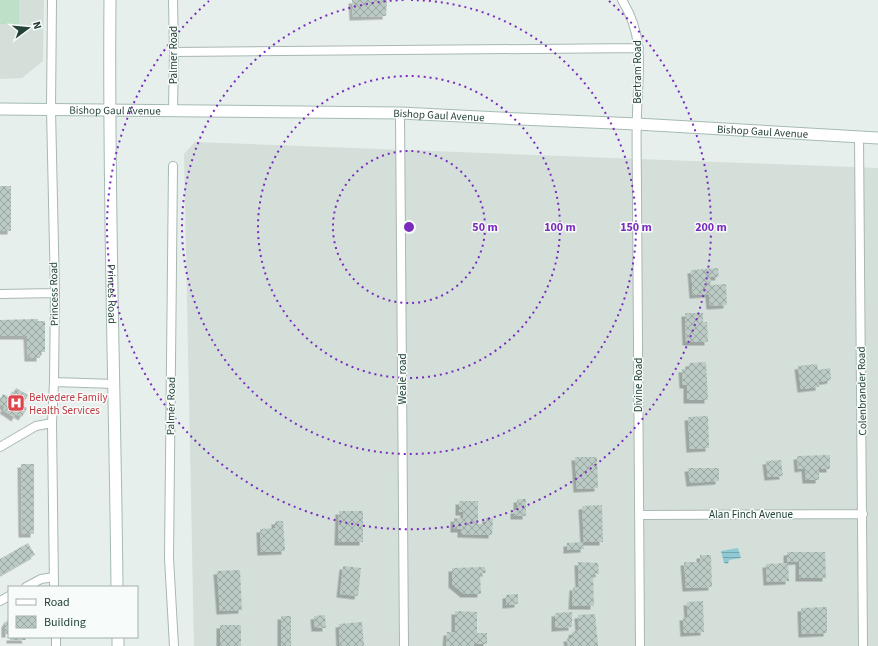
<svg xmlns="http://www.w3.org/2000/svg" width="878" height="646" font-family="'Source Sans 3',sans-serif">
  <defs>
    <pattern id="water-rules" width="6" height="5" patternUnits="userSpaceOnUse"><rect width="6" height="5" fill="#8ec9d4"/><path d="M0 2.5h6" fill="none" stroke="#74a5ad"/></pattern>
    <pattern id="building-cross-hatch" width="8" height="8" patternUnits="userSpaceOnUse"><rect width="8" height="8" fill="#bbcac4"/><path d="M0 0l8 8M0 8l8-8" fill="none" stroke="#98a6a0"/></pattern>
    <filter id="shadow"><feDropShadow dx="-3.5" dy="3.5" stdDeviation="0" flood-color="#0004"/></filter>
  </defs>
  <rect width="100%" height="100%" fill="#e6efeb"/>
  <path fill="#d4dfda" d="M 0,0 L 44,0 L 43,61 L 22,78 L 0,79 Z
    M 195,142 L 878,168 L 878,646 L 194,646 L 184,154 Z"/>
  <path fill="#bfe0c8" d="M 0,0 L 19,0 L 19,25 L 0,24 Z"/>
  <path fill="url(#water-rules)" d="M 738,548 L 741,558 L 729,560 L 728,564 L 724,563 L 721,551 Z"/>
  <path fill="url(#building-cross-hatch)" filter="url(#shadow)" d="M 352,0 L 387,0 L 386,16 L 353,17 Z
    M 0,186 L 11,186 L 11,231 L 0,231 Z
    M 718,268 L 719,277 L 710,277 L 711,285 L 726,284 L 727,305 L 710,306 L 709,294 L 693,295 L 691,270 Z
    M 685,313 L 703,313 L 703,322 L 707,322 L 708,342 L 686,342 Z
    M 38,319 L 38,321 L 45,321 L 45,352 L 40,352 L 40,358 L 28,358 L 27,336 L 0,336 L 0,320 Z
    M 706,362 L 708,400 L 687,400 L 687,385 L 683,385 L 682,369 L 689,369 L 689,363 Z
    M 817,364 L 818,370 L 830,368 L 831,380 L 819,382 L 819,387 L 801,389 L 798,366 Z
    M 16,388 L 28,395 L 22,405 L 27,408 L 22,417 L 17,414 L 15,418 L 3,410 L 5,407 L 0,404 L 0,399 L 3,394 L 10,398 Z
    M 708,416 L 709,448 L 690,449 L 688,417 Z
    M 830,455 L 830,469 L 819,469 L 819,480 L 806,480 L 805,468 L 798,469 L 797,456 Z
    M 575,457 L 597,457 L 598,488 L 577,489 Z
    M 781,460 L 783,476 L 768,477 L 766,461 Z
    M 21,464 L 34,464 L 34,534 L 22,534 Z
    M 688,468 L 719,468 L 719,481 L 690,483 Z
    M 517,499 L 526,499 L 526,516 L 514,516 L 514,510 L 517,510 Z
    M 459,501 L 478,501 L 478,524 L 486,524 L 486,518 L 493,518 L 492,535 L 461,534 L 461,529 L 454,529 L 454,518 L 463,519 L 464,512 L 459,512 Z
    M 602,505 L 603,542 L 584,542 L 584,549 L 567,550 L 567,543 L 584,542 L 582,506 Z
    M 339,511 L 363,511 L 363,542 L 338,542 Z
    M 275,521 L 283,521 L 285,551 L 261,552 L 260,529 L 275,528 Z
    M 28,543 L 35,555 L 0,575 L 0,559 Z
    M 787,552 L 825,552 L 826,578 L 799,578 L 799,561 L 787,562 Z
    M 700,555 L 711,555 L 712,587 L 686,588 L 684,562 L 700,562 Z
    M 578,562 L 598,563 L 599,574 L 593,573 L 594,606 L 572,606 L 573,587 L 579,587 Z
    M 788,563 L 789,581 L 767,582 L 766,564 Z
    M 343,566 L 361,568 L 358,596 L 340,594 Z
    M 485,567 L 486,573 L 480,573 L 481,594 L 464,594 L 452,584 L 452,568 Z
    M 240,570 L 242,610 L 220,611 L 217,571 Z
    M 518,594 L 518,604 L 506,605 L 506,595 Z
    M 703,601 L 704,632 L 684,633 L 683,617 L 688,617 L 687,602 Z
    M 827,607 L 827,633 L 802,634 L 801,608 Z
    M 455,611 L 477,612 L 477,633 L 487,633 L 487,644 L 474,644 L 474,646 L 446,646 L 447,632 L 455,632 Z
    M 572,612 L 572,627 L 555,628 L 555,613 Z
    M 595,614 L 598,646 L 568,646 L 567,638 L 572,638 L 572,632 L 579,630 L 578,615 Z
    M 325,615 L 326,628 L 315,628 L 314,616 Z
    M 281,616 L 291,616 L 291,646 L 281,646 Z
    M 9,618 L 9,634 L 5,634 L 5,624 Z
    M 362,622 L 364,646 L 340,646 L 339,624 Z
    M 220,625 L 241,625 L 241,646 L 220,646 Z
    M 10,637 L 25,637 L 26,640 L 10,640 Z"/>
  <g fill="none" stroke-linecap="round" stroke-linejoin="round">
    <defs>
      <path id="minor" d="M 52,0 L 51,109 L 55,293 L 54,382 L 52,423 L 54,587
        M 622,0 C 646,39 638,70 637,114 C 636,141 637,167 637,194 L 640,646
        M 174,52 L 639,48
        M 173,111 L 174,52 L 173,0
        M 400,113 L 404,646
        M 859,137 L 863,646
        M 173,166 L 169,558 L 174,646
        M 0,294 L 55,293
        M 54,382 L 115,384
        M 0,447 L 36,426 L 52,423
        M 639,515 L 863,514
        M 26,587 L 41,579 L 54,577
        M 0,601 L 9,596
        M 56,646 L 56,637"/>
      <g id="secondary">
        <path id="s1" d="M 110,0 C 108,196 115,391 117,587"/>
        <path id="s2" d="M 0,109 L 400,113 L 520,119 L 637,124 L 878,138"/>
        <path d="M 118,637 L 118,646"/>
      </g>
    </defs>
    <use href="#minor" stroke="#a8b8b2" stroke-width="10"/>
    <use href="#secondary" stroke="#a4bbb3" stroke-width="13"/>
    <use href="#minor" stroke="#fff" stroke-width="8"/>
    <use href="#secondary" stroke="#fff" stroke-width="11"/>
  </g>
  <g fill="none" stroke="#7b2cbf" stroke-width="2" stroke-dasharray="2 4">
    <circle cx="409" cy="227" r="76"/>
    <circle cx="409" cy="227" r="151"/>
    <path d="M411 0A227 227 0 1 1 407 0"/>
    <path d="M609 1A302 302 0 1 1 209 1"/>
  </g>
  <defs>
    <symbol id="hospital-square" viewBox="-11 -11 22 22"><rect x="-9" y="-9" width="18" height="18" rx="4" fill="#e0444e" stroke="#f7fbf9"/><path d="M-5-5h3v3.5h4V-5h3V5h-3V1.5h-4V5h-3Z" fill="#fff"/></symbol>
  </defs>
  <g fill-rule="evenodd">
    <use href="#hospital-square" x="6" y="393" width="20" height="20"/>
  </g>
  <g text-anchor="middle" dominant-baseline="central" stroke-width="3" stroke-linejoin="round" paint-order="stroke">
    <g font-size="11" fill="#24423a" stroke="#f7fbf9">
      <text transform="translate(173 55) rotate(-90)">Palmer Road</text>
      <text transform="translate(637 72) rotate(-90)">Bertram Road</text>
      <text stroke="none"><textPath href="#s2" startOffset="115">Bishop Gaul Avenue</textPath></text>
      <text stroke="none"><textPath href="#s2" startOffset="439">Bishop Gaul Avenue</textPath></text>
      <text stroke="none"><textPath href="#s2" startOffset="763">Bishop Gaul Avenue</textPath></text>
      <text transform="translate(54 294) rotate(-91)">Princess Road</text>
      <text stroke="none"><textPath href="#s1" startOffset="294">Princes Road</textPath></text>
      <text transform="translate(402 379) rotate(-90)">Weale road</text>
      <text transform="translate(638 385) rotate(-90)">Divine Road</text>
      <text transform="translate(862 391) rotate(-91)">Colenbrander Road</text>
      <text transform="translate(171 406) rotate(-89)">Palmer Road</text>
      <text x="751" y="514">Alan Finch Avenue</text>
    </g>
    <g font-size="11" fill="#be3a42" stroke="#f7fbf9" text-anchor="start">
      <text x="29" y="397">Belvedere Family<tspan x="29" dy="13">Health Services</tspan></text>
    </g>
  </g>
  <circle cx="409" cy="227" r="6" fill="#7b2cbf" stroke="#f7fbf9" stroke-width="2"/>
  <g font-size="12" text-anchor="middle" font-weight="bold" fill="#7b2cbf" stroke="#f7fbf9" stroke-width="3" stroke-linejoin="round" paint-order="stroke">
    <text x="485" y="231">50 m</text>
    <text x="560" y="231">100 m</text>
    <text x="636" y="231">150 m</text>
    <text x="711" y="231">200 m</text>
  </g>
  <rect x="8" y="586" width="130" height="52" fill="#f7fbf9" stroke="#a3b1ad"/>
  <rect x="16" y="599" width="20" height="6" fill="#ffffff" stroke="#a3b1ad"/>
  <text x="44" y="606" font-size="12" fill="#24423a">Road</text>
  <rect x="16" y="616" width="20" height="12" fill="url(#building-cross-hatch)" stroke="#a3b1ad"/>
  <text x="44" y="626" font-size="12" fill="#24423a">Building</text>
  <g transform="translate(28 28) rotate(74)" stroke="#f7fbf9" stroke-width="3" paint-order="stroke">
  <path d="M0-3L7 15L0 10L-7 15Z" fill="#24423a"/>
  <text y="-6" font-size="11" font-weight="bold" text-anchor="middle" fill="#24423a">N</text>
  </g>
</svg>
